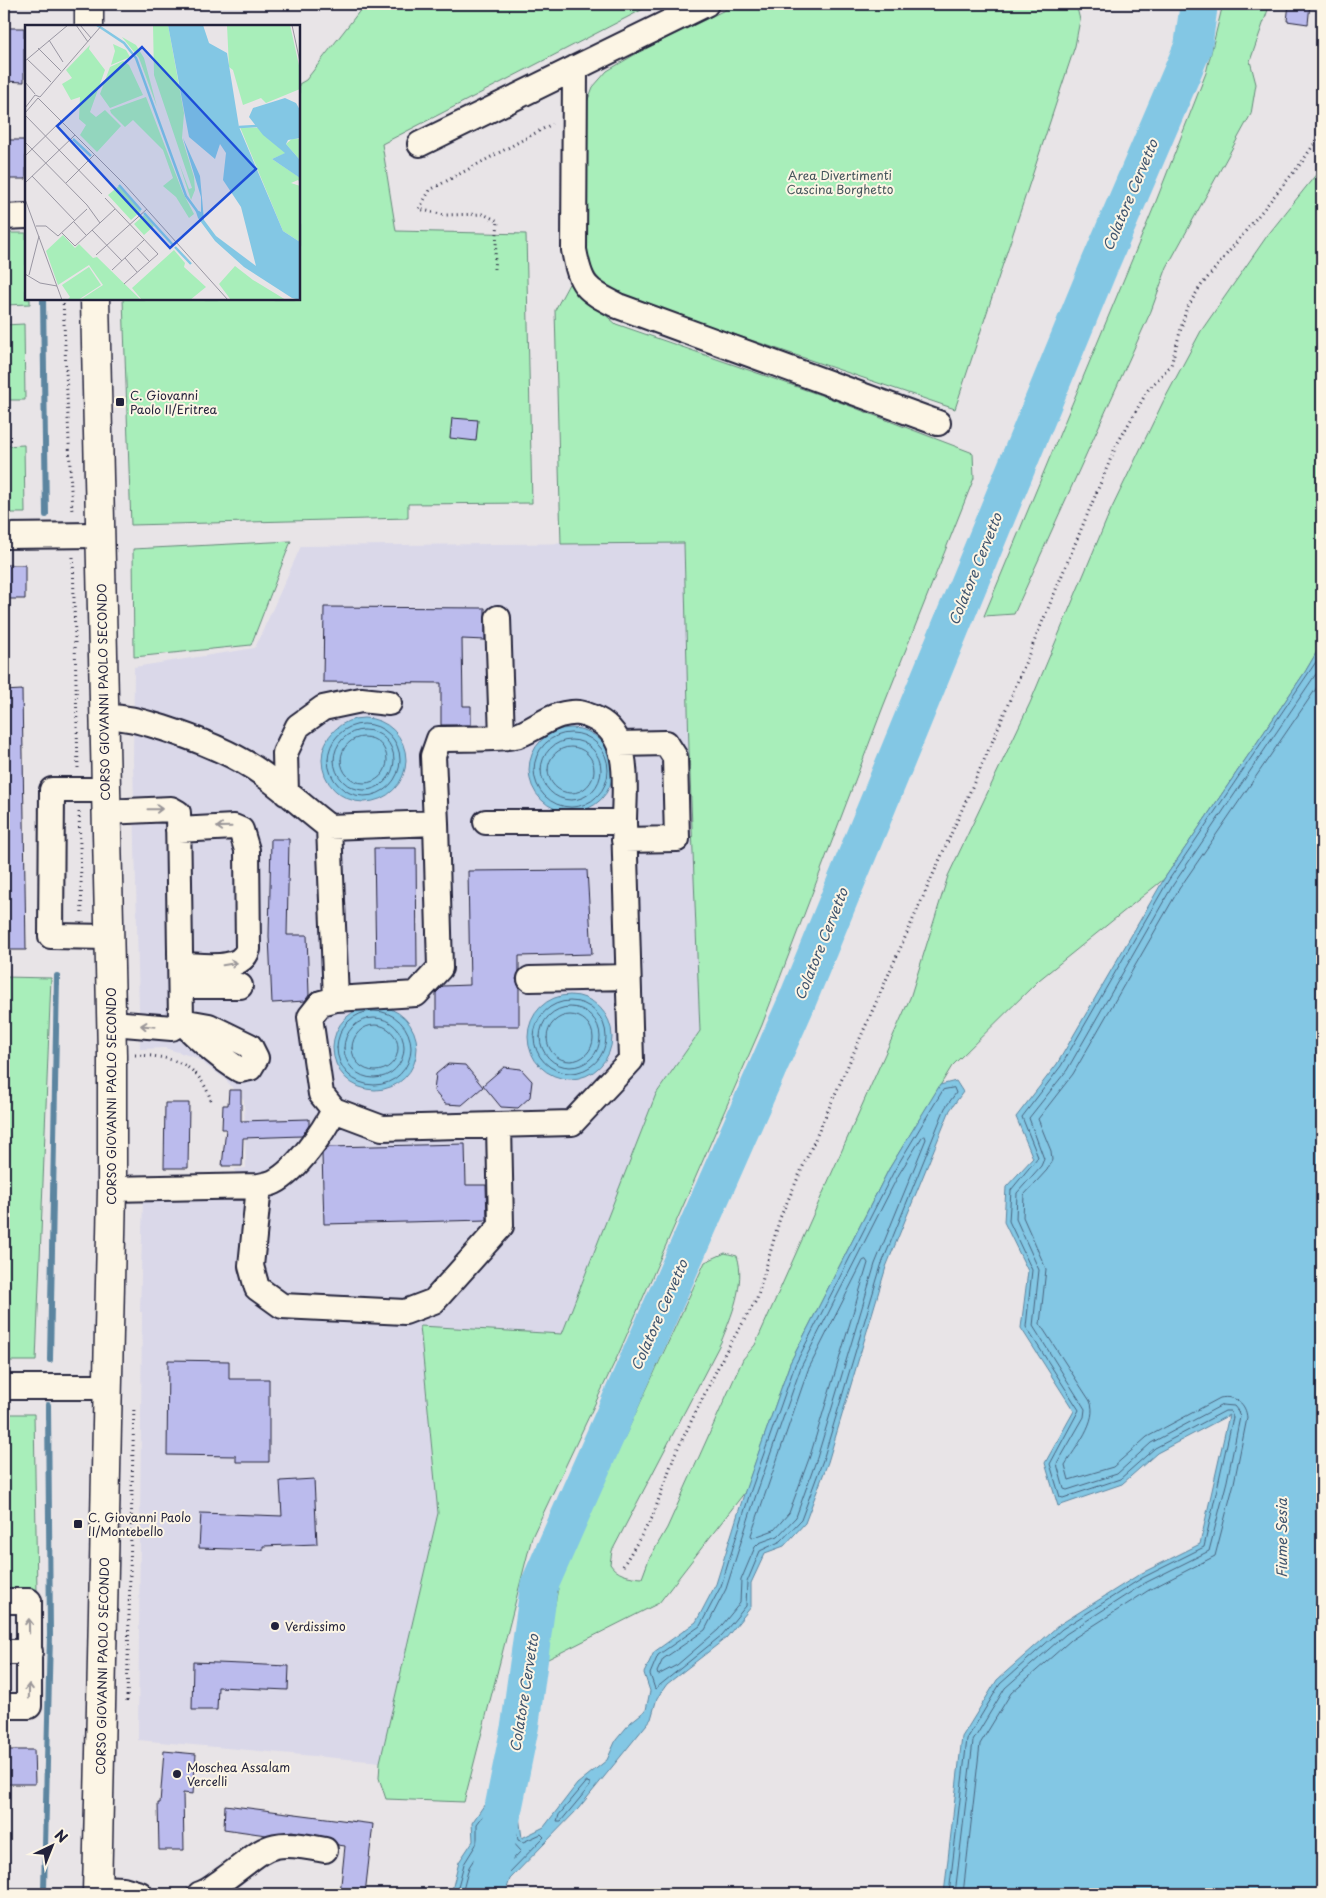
<svg xmlns="http://www.w3.org/2000/svg" width="1326" height="1898" font-family="'Playpen Sans',sans-serif">
  <rect width="100%" height="100%" fill="#e8e4e7"/>
  <filter id="ink" filterUnits="userSpaceOnUse"><feTurbulence type="fractalNoise" baseFrequency=".02" numOctaves="2"/><feDisplacementMap in="SourceGraphic" scale="10" xChannelSelector="R" yChannelSelector="G"/><feConvolveMatrix kernelMatrix="1 2 1 2 8 2 1 2 1" color-interpolation-filters="sRGB"/></filter>
  <g filter="url(#ink)">
    <path fill="#dad8e9" d="M 684,542 L 689,750 L 700,1031 L 656,1094 L 562,1334 L 420,1326 L 438,1513 L 380,1762 L 138,1740 L 142,1312 L 140,1312 L 143,1197 L 236,1186 L 235,1169 L 246,1168 L 244,1100 L 224,1078 L 194,1057 L 165,1048 L 140,1049 L 133,761 L 134,667 L 255,648 L 301,546 Z"/>
    <path fill="#a8eeba" stroke="#65887a" d="M 365,4 L 653,4 L 382,144 L 396,231 L 526,234 L 532,503 L 408,504 L 408,518 L 131,525 L 123,299 L 299,299 L 299,84 L 306,80 Z
      M 737,4 L 1076,4 L 1080,20 L 1075,46 L 955,409 L 621,296 C 597,281 590,272 585,244 L 585,107 L 593,87 L 607,71 L 639,52 Z
      M 1223,4 L 1270,4 L 1250,61 L 1256,84 L 1251,114 L 1167,267 L 1151,311 L 1014,614 L 984,616 L 1153,209 L 1206,73 Z
      M 1322,167 L 1322,643 L 1305,672 L 1164,879 L 1039,980 L 952,1066 L 889,1169 L 790,1363 L 745,1492 L 659,1603 L 544,1661 L 560,1578 L 705,1262 L 725,1253 L 737,1256 C 746,1283 731,1317 721,1342 L 612,1551 L 610,1564 C 617,1575 629,1577 642,1578 L 649,1559 L 667,1528 L 743,1359 L 755,1345 L 910,998 L 948,876 L 1030,703 L 1109,514 L 1163,402 L 1201,331 L 1267,236 Z
      M 4,233 L 26,233 L 26,299 L 30,299 L 30,304 L 4,305 Z
      M 569,284 L 616,324 L 829,398 L 973,453 L 974,478 L 883,707 L 762,1025 L 618,1355 L 532,1537 L 464,1802 L 386,1799 L 379,1778 L 380,1762 L 438,1513 L 420,1326 L 562,1334 L 656,1094 L 700,1031 L 689,750 L 684,543 L 561,544 L 555,310 Z
      M 24,324 L 25,400 L 4,400 L 4,325 Z
      M 24,445 L 25,513 L 4,513 L 4,446 Z
      M 291,541 L 251,645 L 134,657 L 133,549 Z
      M 4,977 L 51,978 L 36,1361 L 4,1361 Z
      M 4,1414 L 34,1414 L 37,1592 L 4,1589 Z"/>
    <path fill="#83c7e4" stroke="#5c85a0" d="M 1322,643 L 1322,1894 L 944,1894 L 962,1737 L 997,1680 L 1059,1625 L 1140,1574 L 1200,1544 L 1229,1415 L 1157,1453 L 1122,1484 L 1058,1506 L 1045,1463 L 1074,1411 L 1021,1328 L 1028,1271 L 1004,1222 L 1006,1187 L 1033,1158 L 1016,1117 L 1057,1064 L 1164,879 L 1305,672 Z
      M322 760a42 42 0 1 1 84 0a42 42 0 1 1-84 0Z
      M529 770a42 42 0 1 1 84 0a42 42 0 1 1-84 0Z
      M528 1037a42 42 0 1 1 84 0a42 42 0 1 1-84 0Z
      M333 1048a42 42 0 1 1 84 0a42 42 0 1 1-84 0Z
      M 956,1081 L 963,1092 L 950,1110 L 886,1267 L 828,1462 L 805,1523 L 784,1546 L 765,1553 L 751,1583 L 751,1607 L 726,1638 L 667,1684 L 657,1698 L 651,1719 L 578,1809 L 510,1879 L 505,1894 L 451,1894 L 459,1862 L 473,1841 L 472,1823 L 512,1764 L 522,1838 L 544,1827 L 577,1784 L 607,1760 L 616,1740 L 631,1722 L 646,1710 L 650,1691 L 644,1673 L 654,1652 L 696,1622 L 716,1584 L 745,1491 L 790,1363 L 889,1169 L 940,1085 Z"/>
    <g fill="none" stroke-linecap="round" stroke-linejoin="round">
      <path stroke="#49647f" stroke-width="1" d="M328 760a36 36 0 1 1 72 0a36 36 0 1 1-72 0Z
        M334 760a30 30 0 1 1 60 0a30 30 0 1 1-60 0Z
        M534 770a37 37 0 1 1 74 0a37 37 0 1 1-74 0Z
        M341 760a23 23 0 1 1 46 0a23 23 0 1 1-46 0Z
        M541 770a30 30 0 1 1 60 0a30 30 0 1 1-60 0Z
        M548 770a23 23 0 1 1 46 0a23 23 0 1 1-46 0Z
        M534 1037a36 36 0 1 1 72 0a36 36 0 1 1-72 0Z
        M540 1037a30 30 0 1 1 60 0a30 30 0 1 1-60 0Z
        M337 1048a37 37 0 1 1 74 0a37 37 0 1 1-74 0Z
        M547 1038a23 23 0 1 1 46 0a23 23 0 1 1-46 0Z
        M344 1048a30 30 0 1 1 60 0a30 30 0 1 1-60 0Z
        M352 1048a23 23 0 1 1 46 0a23 23 0 1 1-46 0Z
        M 954,1088 L 956,1093 L 945,1108 L 881,1266 L 823,1460 L 801,1520 L 781,1541 L 760,1551 L 747,1582 L 746,1606 L 722,1635 L 655,1689 L 650,1674 L 658,1655 L 700,1626 L 721,1586 L 750,1493 L 795,1365 L 894,1171 L 943,1090 Z
        M 925,1136 L 926,1139 L 875,1264 L 817,1458 L 796,1517 L 778,1536 L 759,1543 L 755,1547 L 741,1580 L 740,1603 L 718,1630 L 677,1665 L 658,1675 L 657,1672 L 663,1659 L 705,1630 L 726,1589 L 756,1495 L 801,1367 L 899,1174 L 922,1137 Z
        M 866,1260 L 868,1263 L 810,1456 L 789,1513 L 774,1530 L 752,1538 L 751,1535 L 808,1370 L 863,1261 Z
        M 587,1782 L 590,1783 L 590,1786 L 561,1821 L 557,1821 L 559,1815 Z
        M 456,1894 L 464,1864 L 477,1843 L 477,1824 L 508,1782 L 510,1784 L 518,1840 L 523,1842 L 541,1834 L 544,1837 L 506,1876 L 501,1894
        M 462,1894 L 469,1867 L 483,1845 L 484,1826 L 504,1799 L 506,1801 L 511,1840 L 521,1851 L 500,1873 L 494,1894
        M 470,1894 L 476,1870 L 490,1847 L 491,1828 L 499,1820 L 504,1842 L 509,1852 L 494,1870 L 487,1894
        M 949,1894 L 967,1739 L 1000,1684 L 1062,1629 L 1142,1578 L 1204,1547 L 1233,1417 L 1230,1411 L 1225,1411 L 1155,1448 L 1120,1479 L 1063,1498 L 1060,1497 L 1050,1464 L 1079,1410 L 1026,1327 L 1032,1270 L 1009,1221 L 1011,1190 L 1038,1157 L 1022,1117 L 1061,1066 L 1168,881 L 1322,653
        M 955,1894 L 973,1741 L 1005,1688 L 1066,1634 L 1145,1583 L 1209,1551 L 1227,1481 L 1240,1417 L 1238,1411 L 1234,1406 L 1222,1405 L 1151,1443 L 1117,1474 L 1067,1490 L 1064,1489 L 1057,1464 L 1084,1417 L 1085,1409 L 1033,1326 L 1039,1270 L 1016,1219 L 1017,1193 L 1041,1166 L 1044,1159 L 1029,1118 L 1067,1070 L 1173,885 L 1322,665
        M 963,1894 L 980,1744 L 1011,1693 L 1071,1640 L 1149,1590 L 1215,1556 L 1234,1483 L 1247,1418 C 1246,1403 1235,1395 1220,1398 L 1147,1437 L 1113,1467 L 1069,1480 L 1065,1465 C 1075,1448 1099,1420 1090,1401 L 1040,1324 L 1046,1269 L 1023,1217 L 1024,1195 L 1047,1170 L 1052,1160 L 1051,1151 L 1038,1119 L 1073,1074 L 1179,889 L 1322,680"/>
      <path stroke="#5c85a0" stroke-width="6" d="M 43,299 L 46,515
        M 50,1360 L 57,976
        M 44,1890 L 50,1634 L 48,1405"/>
      <path stroke="#83c7e4" stroke-width="38" d="M 486,1894 L 520,1726 L 539,1586 L 795,1006 L 1100,264 L 1193,47 L 1199,4"/>
    </g>
    <path fill="#bbbbed" stroke="#22223b" d="M 1289,4 L 1310,4 L 1308,24 L 1287,21 Z
      M 4,28 L 24,28 L 24,82 L 4,81 Z
      M 4,140 L 26,140 L 26,179 L 4,179 Z
      M 452,418 L 478,420 L 476,441 L 450,438 Z
      M 4,565 L 25,565 L 25,599 L 4,599 Z
      M 324,607 L 485,608 L 485,640 L 462,639 L 463,706 L 471,706 L 471,725 L 441,725 L 441,683 L 323,682 Z
      M 22,690 L 26,950 L 4,950 L 4,691 Z
      M 271,839 L 289,839 L 287,935 L 307,935 L 309,995 L 305,1001 L 272,1003 L 269,936 Z
      M 374,848 L 416,848 L 417,968 L 376,968 Z
      M 587,870 L 592,954 L 519,956 L 519,971 L 516,979 L 519,987 L 519,1026 L 436,1026 L 436,993 L 443,986 L 470,985 L 468,871 Z
      M 448,1064 L 465,1065 L 483,1087 L 462,1105 L 445,1104 L 434,1091 L 436,1074 Z
      M 504,1067 L 521,1069 L 532,1081 L 530,1097 L 518,1108 L 501,1107 L 483,1085 Z
      M 229,1090 L 241,1090 L 241,1121 L 309,1119 L 309,1125 L 302,1136 L 243,1138 L 242,1166 L 222,1166 L 226,1129 L 222,1129 L 223,1105 L 228,1105 Z
      M 165,1103 L 189,1103 L 188,1168 L 164,1168 Z
      M 465,1144 L 466,1185 L 486,1185 L 487,1220 L 324,1224 L 322,1154 L 328,1147 Z
      M 168,1360 L 229,1361 L 229,1379 L 269,1379 L 269,1462 L 236,1462 L 236,1456 L 167,1455 Z
      M 314,1479 L 317,1544 L 263,1546 L 263,1550 L 199,1548 L 201,1513 L 282,1516 L 280,1481 Z
      M 193,1662 L 289,1666 L 288,1690 L 218,1687 L 217,1710 L 192,1710 Z
      M 4,1750 L 34,1750 L 35,1784 L 4,1784 Z
      M 164,1751 L 196,1754 L 193,1794 L 183,1793 L 184,1850 L 159,1850 L 158,1803 L 160,1803 Z
      M 225,1805 L 373,1824 L 365,1894 L 340,1894 L 345,1846 L 338,1845 L 333,1839 L 292,1831 L 266,1835 L 224,1829 Z"/>
    <g fill="none" stroke-linecap="round" stroke-linejoin="round">
      <defs>
        <path id="minor" d="M 575,68 L 574,250 C 581,287 585,289 618,306 L 938,423
          M 420,144 L 706,4
          M 4,217 L 26,216
          M 4,536 L 100,535
          M 498,618 L 502,737
          M 104,717 C 125,716 143,722 163,728 C 194,738 226,750 254,768 C 280,785 304,808 329,827
          M 619,744 L 666,743 L 675,757 L 677,839 L 624,840
          M 105,790 L 52,790 L 51,936 L 109,937
          M 286,793 L 285,753 L 298,726 L 323,708 L 361,700 L 389,703
          M 106,812 L 171,809 L 178,813 L 181,1021 L 172,1028 L 112,1023
          M 436,823 L 433,756 L 439,739 C 464,738 491,740 515,736 C 527,734 545,719 560,715 C 575,711 582,712 596,719 C 633,737 624,788 624,822
          M 178,830 L 234,827 L 241,830 L 247,850 L 248,949 C 241,973 202,965 182,965
          M 530,979 L 628,977
          M 182,986 L 240,986
          M 181,1021 L 209,1026 L 250,1046 L 256,1058 L 250,1068 L 240,1070 C 218,1057 199,1039 181,1021 Z
          M 334,1110 L 321,1094 L 310,1017 L 321,1003 L 336,999 L 329,827 L 436,823 L 440,968 L 416,994 L 336,999
          M 259,1186 L 251,1266 L 257,1288 L 282,1306 L 405,1312 L 434,1301 L 501,1226 L 499,1125
          M 112,1189 L 259,1186 C 264,1185 270,1184 274,1182 C 296,1171 324,1131 334,1110 L 382,1128 L 572,1123 L 631,1060 L 624,822 L 486,822
          M 4,1387 L 107,1387
          M 4,1601 L 29,1601 L 29,1706 L 4,1706
          M 4,1652 L 30,1652
          M 97,1888 L 123,1889 L 140,1894
          M 200,1894 C 208,1892 216,1885 223,1880 C 269,1847 265,1838 325,1850"/>
        <path id="major" d="M 89,4 L 89,26
          M 95,299 L 112,1055 L 112,1189 L 97,1894"/>
      </defs>
      <use href="#minor" stroke="#22223b" stroke-width="28"/>
      <use href="#major" stroke="#22223b" stroke-width="31"/>
      <path stroke="#22223b" stroke-width="3" stroke-dasharray="1 4" stroke-linecap="butt" d="M 494,269 L 498,221 L 483,214 L 444,215 L 419,209 L 430,190 L 552,124
        M 63,299 L 72,513
        M 73,557 L 78,768
        M 79,812 L 82,915
        M 135,1055 C 173,1056 201,1064 212,1104
        M 623,1566 L 652,1518 L 675,1454 L 726,1351 L 757,1299 L 780,1218 L 993,740 L 1116,446 L 1148,390 L 1171,365 L 1186,310 L 1200,287 L 1302,162 L 1322,132
        M 127,1701 L 134,1405"/>
      <use href="#minor" stroke="#fcf5e5" stroke-width="24"/>
      <use href="#major" stroke="#fcf5e5" stroke-width="28"/>
    </g>
    <defs><path id="oneway-shaft" d="M-6 0H5M1.5-3L5.5 0L1.5 3" fill="none" stroke-width="1.6" stroke-linecap="round" stroke-linejoin="round" transform="scale(1.25)"/></defs>
    <g stroke="#9a9698">
      <use href="#oneway-shaft" transform="translate(155 809) rotate(-1)"/>
      <use href="#oneway-shaft" transform="translate(224 827) rotate(179)"/>
      <use href="#oneway-shaft" transform="translate(230 964) rotate(-9)"/>
      <use href="#oneway-shaft" transform="translate(148 1026) rotate(-175)"/>
      <use href="#oneway-shaft" transform="translate(29 1626) rotate(-91)"/>
      <use href="#oneway-shaft" transform="translate(29 1691) rotate(-89)"/>
    </g>
  </g>
  <g fill="#22223b" stroke="#fcf5e5" stroke-width="2">
    <rect x="115" y="397" width="10" height="10" rx="2.5"/>
    <rect x="73" y="1519" width="10" height="10" rx="2.5"/>
    <circle cx="275" cy="1626" r="5"/>
    <circle cx="177" cy="1774" r="5"/>
  </g>
  <g text-anchor="middle" dominant-baseline="central" stroke-width="4" stroke-linejoin="round" paint-order="stroke">
    <g font-size="12" fill="#44555b" stroke="#fcf5e5">
      <text x="840" y="175">Area Divertimenti<tspan x="840" dy="14">Cascina Borghetto</tspan></text>
    </g>
    <g font-size="12" fill="#22223b" stroke="#fcf5e5" text-anchor="start">
      <text x="130" y="395">C. Giovanni<tspan x="130" dy="14">Paolo II/Eritrea</tspan></text>
      <text x="88" y="1517">C. Giovanni Paolo<tspan x="88" dy="14">II/Montebello</tspan></text>
      <text x="285" y="1626">Verdissimo</text>
      <text x="187" y="1767">Moschea Assalam<tspan x="187" dy="14">Vercelli</tspan></text>
    </g>
    <g font-size="12" fill="#22223b" stroke="#fcf5e5">
      <text transform="translate(103 692) rotate(-91)">CORSO GIOVANNI PAOLO SECONDO</text>
      <text transform="translate(111 1096) rotate(-90)">CORSO GIOVANNI PAOLO SECONDO</text>
      <text transform="translate(102 1666) rotate(-89)">CORSO GIOVANNI PAOLO SECONDO</text>
    </g>
    <g font-size="14" font-style="italic" fill="#3f546e" stroke="#fcf5e5">
      <text transform="translate(1130 195) rotate(-67)">Colatore Cervetto</text>
      <text transform="translate(975 569) rotate(-68)">Colatore Cervetto</text>
      <text transform="translate(821 944) rotate(-68)">Colatore Cervetto</text>
      <text transform="translate(659 1315) rotate(-66)">Colatore Cervetto</text>
      <text transform="translate(1281 1538) rotate(-90)">Fiume Sesia</text>
      <text transform="translate(524 1693) rotate(-81)">Colatore Cervetto</text>
    </g>
  </g>
  <g transform="translate(25 25)">
    <rect width="275" height="275" fill="#e8e4e7"/>
    <path d="M 128,0 L 143,0 L 159,88 L 157,113 L 169,152 L 170,165 L 166,175 L 154,138 L 164,164 L 167,163 L 129,50 ZM 202,0 L 265,0 L 275,45 L 275,64 L 241,78 L 236,73 L 218,80 L 208,45 L 204,42 ZM 97,12 L 111,20 L 119,33 L 132,82 L 114,33 ZM 88,19 L 101,25 L 105,32 L 86,40 L 90,26 ZM 65,20 L 64,24 L 80,45 L 65,87 L 71,92 L 80,85 L 96,101 L 72,127 L 55,110 L 61,100 L 54,94 L 55,72 L 46,75 L 37,59 L 47,53 L 41,45 ZM 98,36 L 104,40 L 118,70 L 85,83 L 75,69 L 85,42 ZM 121,72 L 158,168 L 169,189 L 164,193 L 151,172 L 138,161 L 148,153 L 138,125 L 108,95 L 100,102 L 86,88 L 85,85 ZM 215,102 L 234,103 L 261,128 L 247,134 L 274,152 L 275,158 L 273,155 L 266,158 L 275,161 L 275,217 L 258,206 ZM 268,113 L 275,114 L 275,135 L 261,119 ZM 94,161 L 116,186 L 106,195 L 83,170 ZM 119,190 L 129,201 L 119,210 L 109,199 ZM 38,210 L 50,223 L 54,219 L 68,233 L 72,232 L 116,275 L 55,275 L 78,260 L 64,240 L 33,260 L 21,226 ZM 149,225 L 160,238 L 159,242 L 181,262 L 165,275 L 117,275 L 107,263 ZM 210,241 L 228,255 L 261,275 L 206,275 L 194,259 ZM 64,242 L 76,260 L 53,275 L 42,275 L 45,272 L 37,260 Z" fill="#a8eeba"/>
    <path d="M 143,0 L 178,0 L 184,18 L 202,28 L 214,102 L 258,206 L 275,217 L 275,275 L 267,273 L 219,242 L 190,216 L 173,193 L 170,184 L 176,187 L 176,172 L 158,113 L 175,151 L 179,195 L 191,211 L 231,241 L 216,182 L 198,155 L 201,128 L 195,119 L 190,134 L 164,112 ZM 260,73 L 271,78 L 275,85 L 275,113 L 263,115 L 261,119 L 275,135 L 275,153 L 247,134 L 260,128 L 238,110 L 224,92 L 228,83 Z" fill="#83c7e4"/>
    <path fill="none" stroke="#83c7e4" stroke-width="2.5" d="M 72,0 L 99,18 L 111,33 L 161,171 L 172,186M 214,102 L 232,101M 48,114 L 66,131M 94,160 L 116,185M 119,188 L 148,220M 150,222 L 166,239"/>
    <path fill="none" stroke="#9996a2" stroke-width="1" d="M 51,0 L 63,17M 55,0 L 66,13M 267,0 L 275,37M 24,15 L 38,37M 13,23 L 36,46M 2,34 L 26,57M 0,36 L 43,0M 0,57 L 10,69M 10,70 L 15,72 L 77,0M 13,73 L 100,160 L 203,275M 0,83 L 10,70M 0,88 L 13,73M 0,90 L 77,169M 0,117 L 62,180 L 75,198M 0,131 L 36,96M 7,151 L 50,196M 0,158 L 50,110M 41,158 L 70,129M 80,173 L 133,229 L 99,259M 0,174 L 37,275M 49,197 L 61,210M 11,201 L 21,201 L 33,211 L 62,184M 67,205 L 97,236M 37,208 L 50,221 L 90,184M 112,223 L 124,236M 71,230 L 122,184M 100,233 L 112,247M 87,245 L 119,215M 0,249 L 15,258 L 32,261M 4,250 L 14,211"/>
    <path fill="#1d4ed8" fill-opacity="0.15" stroke="#1d4ed8" stroke-width="2.5" d="M 117,22 L 231,144 L 145,223 L 32,101 Z"/>
    <rect width="275" height="275" fill="none" stroke="#22223b" stroke-width="2.5"/>
  </g>
  <rect width="1326" height="1898" fill="none" stroke="#fcf5e5" stroke-width="20"/>
  <rect x="10" y="10" width="1306" height="1878" fill="none" stroke="#22223b" stroke-width="2" filter="url(#ink)"/>
  <g transform="translate(52 1846) rotate(43)" stroke="#fcf5e5" stroke-width="4" paint-order="stroke">
  <path d="M0-4L9 19L0 12L-9 19Z" fill="#22223b"/>
  <text y="-8" font-size="14" font-weight="bold" text-anchor="middle" fill="#22223b">N</text>
  </g>
</svg>
